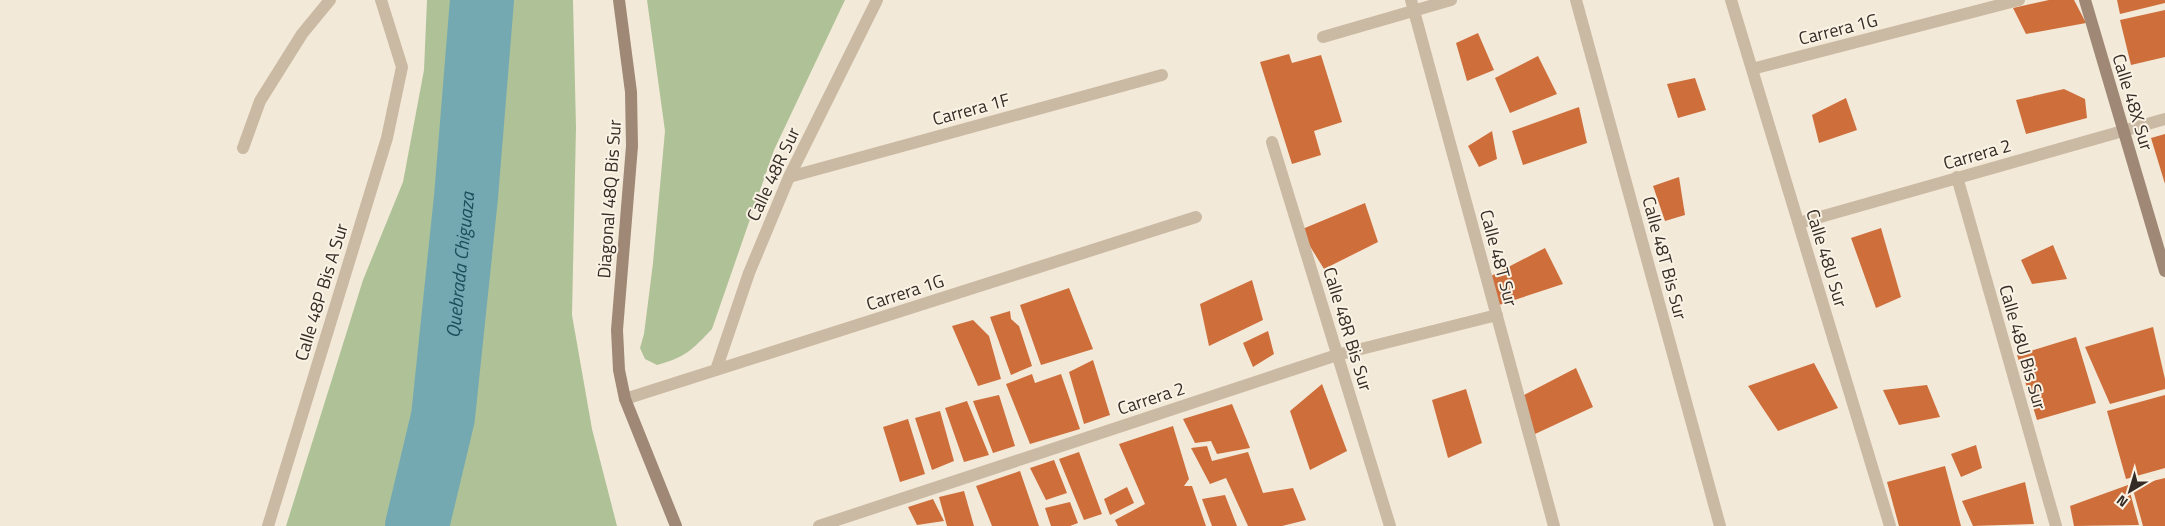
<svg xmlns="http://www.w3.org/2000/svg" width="2165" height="526" font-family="'Titillium Web',sans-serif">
  <rect width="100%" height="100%" fill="#f3e9d8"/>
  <path fill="#afc297" d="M 427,0 L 573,0 L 576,128 L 572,315 L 592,429 L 617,526 L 286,526 L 363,280 L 403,182 L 424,70 Z
    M 647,0 L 845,0 L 774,150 L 712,329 C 692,350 686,357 657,365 L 645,359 L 640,348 L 644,334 L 653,263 L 665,131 Z"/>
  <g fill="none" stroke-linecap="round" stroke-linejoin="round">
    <path stroke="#75a9b1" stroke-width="64" id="s1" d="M 417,526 L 443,417 L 466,197 L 482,0"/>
  </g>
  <path fill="#ce6e3b" d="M 2049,0 L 2074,0 L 2086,23 L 2026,34 L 2013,8 Z
    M 2117,0 L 2165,0 L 2165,3 L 2120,14 Z
    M 2165,10 L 2165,57 L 2131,65 L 2120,20 Z
    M 1478,33 L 1494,70 L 1467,81 L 1456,43 Z
    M 1289,54 L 1292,63 L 1321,55 L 1342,122 L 1314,131 L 1321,155 L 1292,164 L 1260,62 Z
    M 1538,56 L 1557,94 L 1510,113 L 1495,78 Z
    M 1695,78 L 1706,110 L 1678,118 L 1667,84 Z
    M 2064,89 L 2085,99 L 2087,118 L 2026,134 L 2016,100 Z
    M 1846,98 L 1857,130 L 1819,143 L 1812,115 Z
    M 1579,107 L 1587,143 L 1523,165 L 1512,131 Z
    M 1492,131 L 1497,159 L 1479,167 L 1468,146 Z
    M 2165,134 L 2165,184 L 2151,138 Z
    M 1679,177 L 1685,215 L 1665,221 L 1653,186 Z
    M 1365,203 L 1378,242 L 1324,269 L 1300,230 Z
    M 1881,228 L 1901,297 L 1876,308 L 1851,238 Z
    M 2053,245 L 2067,279 L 2032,284 L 2021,260 Z
    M 1545,248 L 1563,284 L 1496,306 L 1489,277 Z
    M 1252,280 L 1263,320 L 1209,346 L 1200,304 Z
    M 1069,288 L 1093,349 L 1041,365 L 1020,305 Z
    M 1010,311 L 1011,319 L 1019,326 L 1032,366 L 1011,375 L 990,317 Z
    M 973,320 L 989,336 L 1001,379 L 978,386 L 952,326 Z
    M 2153,327 L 2165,379 L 2165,389 L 2110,404 L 2085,347 Z
    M 1268,331 L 1274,354 L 1253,367 L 1243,343 Z
    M 2076,337 L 2096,403 L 2037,420 L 2017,355 Z
    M 1093,360 L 1110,415 L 1084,424 L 1069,372 Z
    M 1814,363 L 1838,408 L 1778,431 L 1748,386 Z
    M 1576,368 L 1593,407 L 1535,434 L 1520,397 Z
    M 1032,374 L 1035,383 L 1061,374 L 1080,429 L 1030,444 L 1006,384 Z
    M 1322,384 L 1347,451 L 1310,470 L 1290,411 Z
    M 1927,385 L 1940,417 L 1899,425 L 1883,390 Z
    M 1466,389 L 1482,443 L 1448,458 L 1432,400 Z
    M 999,395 L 1015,446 L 993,453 L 973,401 Z
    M 2165,395 L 2165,468 L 2126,479 L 2107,411 Z
    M 967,401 L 989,455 L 964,462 L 945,408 Z
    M 1232,404 L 1250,448 L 1217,454 L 1211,441 L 1195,443 L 1183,419 Z
    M 940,411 L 954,461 L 932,470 L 915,418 Z
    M 908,419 L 925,474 L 900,482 L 883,427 Z
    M 1173,426 L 1189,479 L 1184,486 L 1192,486 L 1206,526 L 1118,526 L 1115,520 L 1145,504 L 1119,444 Z
    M 1976,445 L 1982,468 L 1961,477 L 1951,454 Z
    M 1207,446 L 1212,461 L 1248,452 L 1263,493 L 1293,488 L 1306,520 L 1282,526 L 1248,526 L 1226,478 L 1210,484 L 1191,448 Z
    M 1079,452 L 1102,514 L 1084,520 L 1059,459 Z
    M 1054,460 L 1067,493 L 1046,500 L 1030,468 Z
    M 1945,466 L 1961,526 L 1899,526 L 1887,482 Z
    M 1020,471 L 1039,526 L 992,526 L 976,486 Z
    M 2165,478 L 2165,526 L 2143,526 L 2132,486 Z
    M 2025,482 L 2034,524 L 1973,526 L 1962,501 Z
    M 2128,485 L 2139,525 L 2074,526 L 2070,506 Z
    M 1127,487 L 1134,503 L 1110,515 L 1104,499 Z
    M 964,491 L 974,526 L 947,526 L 939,497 Z
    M 1225,495 L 1237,526 L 1212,526 L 1202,499 Z
    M 933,499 L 944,521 L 917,525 L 908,507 Z
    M 1070,502 L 1078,523 L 1070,526 L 1051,526 L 1045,508 Z"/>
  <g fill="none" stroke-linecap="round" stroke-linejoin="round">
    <path stroke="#cbbaa3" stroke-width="12" d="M 1411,0 L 1554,526
      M 1576,0 L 1720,526
      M 1731,0 L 1890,526
      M 1323,37 L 1451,0
      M 1752,69 L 2019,0
      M 1272,142 L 1390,526
      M 243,148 L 260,101 L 302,34 L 330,0
      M 789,177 L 1162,75
      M 1957,177 L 2056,526
      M 1799,223 L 2165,119
      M 716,370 L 749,273 L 789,177 L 877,0
      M 625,399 L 1196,217
      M 268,526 L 387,138 L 402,67 L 381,0
      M 819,526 L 1337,355 L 1497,315"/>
    <path stroke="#9f8875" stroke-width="12" d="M 619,0 L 631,92 L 632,146 L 617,330 L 619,370 L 625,399 L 676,526
      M 2085,0 L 2165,271"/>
  </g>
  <g text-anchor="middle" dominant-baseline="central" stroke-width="4" stroke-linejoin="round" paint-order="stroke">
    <g font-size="18" fill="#362c26" stroke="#faf2e4">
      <text transform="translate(1838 29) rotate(-14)">Carrera 1G</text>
      <text transform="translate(2133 102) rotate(73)">Calle 48X Sur</text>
      <text transform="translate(971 109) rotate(-15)">Carrera 1F</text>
      <text transform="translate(1977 154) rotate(-16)">Carrera 2</text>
      <text transform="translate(773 174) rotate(-65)">Calle 48R Sur</text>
      <text transform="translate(609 199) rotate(-86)">Diagonal 48Q Bis Sur</text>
      <text transform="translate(1499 258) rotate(75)">Calle 48T Sur</text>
      <text transform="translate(1665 258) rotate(75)">Calle 48T Bis Sur</text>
      <text transform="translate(1827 258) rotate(73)">Calle 48U Sur</text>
      <text transform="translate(321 292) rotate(-73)">Calle 48P Bis A Sur</text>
      <text transform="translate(905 292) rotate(-18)">Carrera 1G</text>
      <text transform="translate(1348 329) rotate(73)">Calle 48R Bis Sur</text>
      <text transform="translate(2023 347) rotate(74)">Calle 48U Bis Sur</text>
      <text transform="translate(1151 398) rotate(-18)">Carrera 2</text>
    </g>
    <g font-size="19" font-style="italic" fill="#194f5a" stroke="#faf2e4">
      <text stroke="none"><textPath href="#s1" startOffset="265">Quebrada Chiguaza</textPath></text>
    </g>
  </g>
  <g transform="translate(2130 491) rotate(218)" stroke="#faf2e4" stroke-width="4" paint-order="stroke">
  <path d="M0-4L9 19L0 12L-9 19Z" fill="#362c26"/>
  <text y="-8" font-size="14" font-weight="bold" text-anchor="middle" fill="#362c26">N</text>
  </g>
</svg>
